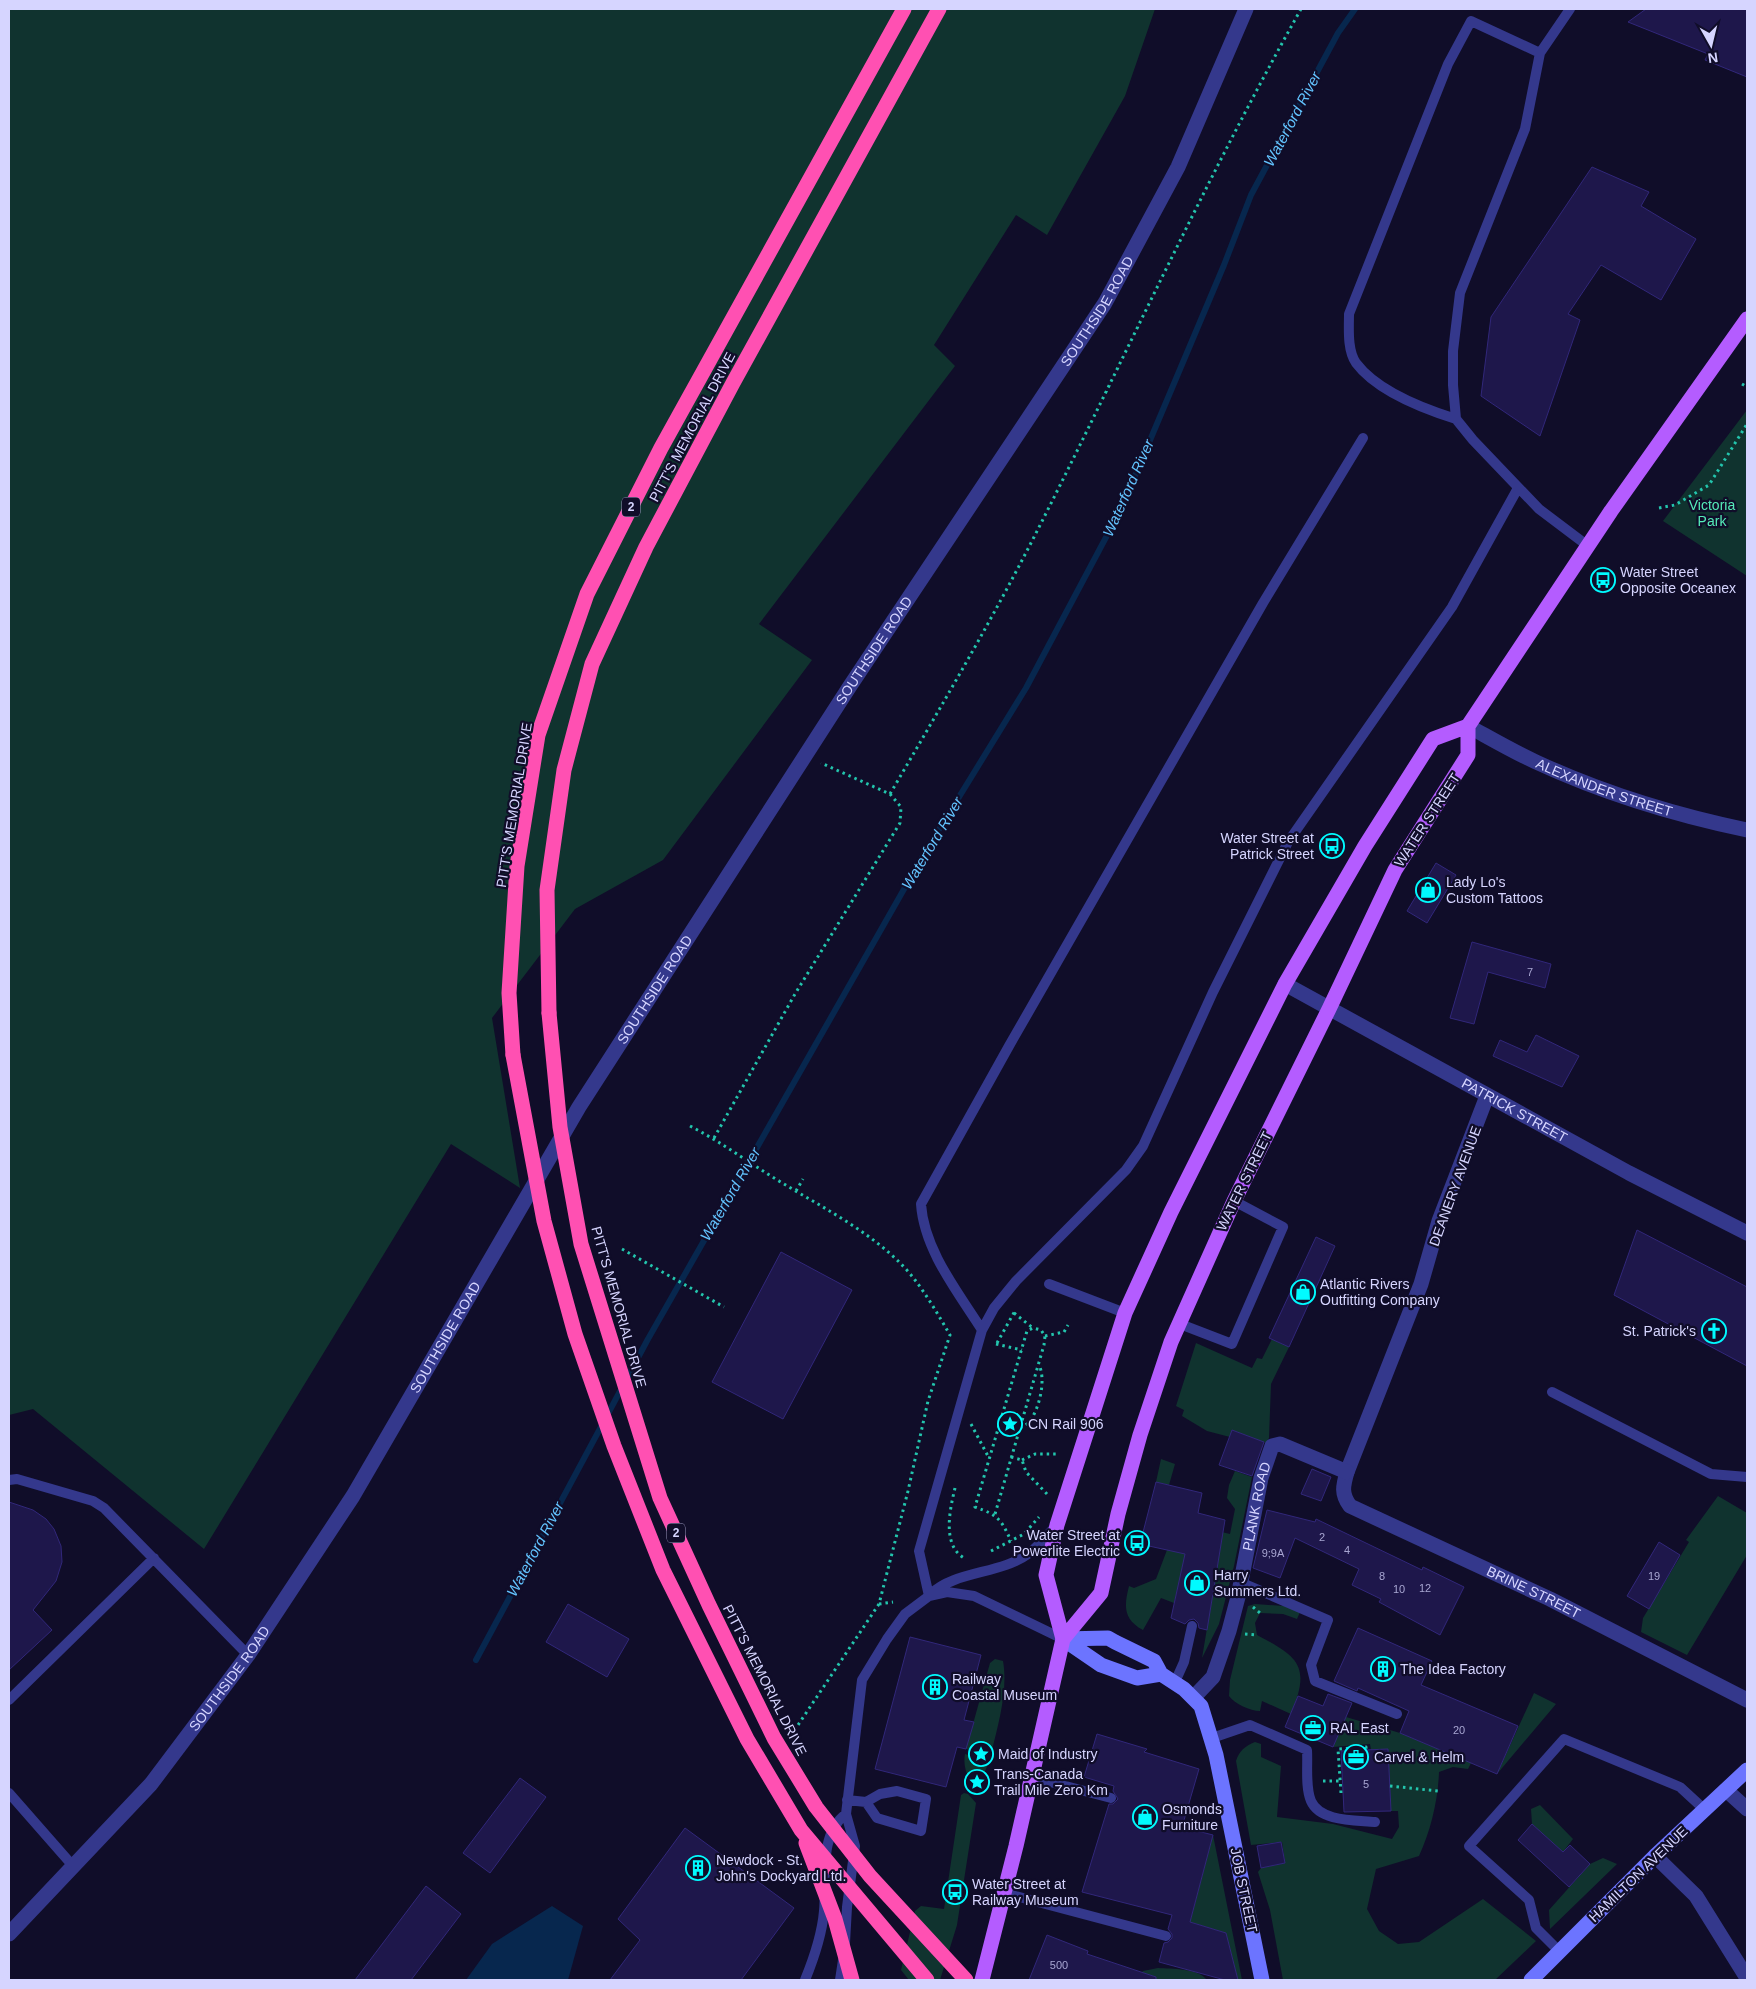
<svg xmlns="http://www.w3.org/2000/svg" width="1756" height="1989" font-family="Arial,sans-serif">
  <rect width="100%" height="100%" fill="#100d29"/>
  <path fill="#10332f" d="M 9,9 L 1155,9 L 1125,96 L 1047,235 L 1016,215 L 934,345 L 955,366 L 759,624 L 812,660 L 663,860 L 575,909 L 492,1018 L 520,1188 L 451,1144 L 204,1549 L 33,1409 L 9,1415 Z
    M 1747,410 L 1747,576 L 1663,521 Z
    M 1272,1339 L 1289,1347 L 1271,1384 L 1269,1438 L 1266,1443 L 1232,1430 L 1230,1437 L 1207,1431 L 1182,1416 L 1184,1410 L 1176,1406 L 1196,1343 L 1252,1368 L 1257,1358 L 1262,1359 Z
    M 1161,1459 L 1175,1464 L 1169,1485 L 1156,1482 Z
    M 1235,1471 L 1252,1477 L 1234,1566 L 1219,1624 L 1202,1658 L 1218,1563 L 1186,1555 L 1174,1603 L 1161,1598 L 1143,1630 C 1123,1619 1124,1606 1129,1586 L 1134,1588 L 1156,1579 L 1167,1550 L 1172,1551 L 1175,1540 L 1209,1529 L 1230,1534 L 1235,1509 L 1227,1498 L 1229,1485 Z
    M 1718,1496 L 1747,1513 L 1747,1555 L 1687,1655 L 1641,1632 L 1643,1618 L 1689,1542 L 1686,1540 Z
    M 1255,1604 L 1284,1606 L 1300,1612 L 1297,1619 L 1283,1614 L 1260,1613 L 1255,1623 L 1257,1635 C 1299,1657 1311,1666 1291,1714 L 1262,1701 L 1260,1711 C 1250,1711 1235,1704 1229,1696 L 1230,1680 L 1248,1606 Z
    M 995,1659 L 1003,1661 C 1008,1689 999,1722 992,1750 L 979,1746 L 973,1750 L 966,1749 L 990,1663 Z
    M 1534,1693 L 1556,1704 L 1497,1774 Z
    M 1346,1717 L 1400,1733 L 1471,1763 L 1468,1769 L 1453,1767 L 1439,1772 C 1438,1800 1431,1830 1419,1856 L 1376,1869 L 1367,1909 L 1379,1931 L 1398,1944 L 1419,1942 L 1483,1899 L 1536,1941 L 1495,1980 L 1283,1980 L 1270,1910 L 1258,1872 L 1261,1868 L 1285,1863 L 1282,1842 L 1251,1845 L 1236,1761 C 1239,1751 1245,1746 1255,1742 L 1261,1744 L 1261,1757 L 1281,1766 L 1277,1817 L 1333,1824 L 1392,1839 L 1399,1827 L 1398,1811 L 1391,1811 L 1388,1749 L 1371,1750 L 1370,1744 L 1333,1747 Z
    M 965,1754 C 974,1756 979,1761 988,1764 L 981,1781 L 974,1778 L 972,1783 C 966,1774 963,1765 965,1754 Z
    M 964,1793 L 968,1794 L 976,1803 L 957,1925 L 940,1980 L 909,1980 L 901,1970 L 915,1911 L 921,1906 L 944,1909 L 961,1795 Z
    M 1540,1805 L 1573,1839 L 1563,1852 L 1532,1824 L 1531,1809 Z
    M 1213,1835 L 1242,1980 L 1238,1980 L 1226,1933 L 1190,1922 Z
    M 1603,1858 L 1617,1864 L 1550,1929 L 1549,1910 L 1590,1864 Z
    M 1158,1968 C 1172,1969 1198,1968 1207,1980 L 1134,1980 L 1143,1971 Z"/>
  <path fill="#07274e" d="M 552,1906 L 583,1926 L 568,1980 L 466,1980 L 492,1944 Z"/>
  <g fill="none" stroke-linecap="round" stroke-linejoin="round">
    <path stroke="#07274e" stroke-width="6" d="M 476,1660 L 648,1339 L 924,854 L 1026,688 L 1121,509 L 1224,265 L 1251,195 L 1338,33 L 1355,9"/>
  </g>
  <path fill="#1e174b" stroke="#31277a" d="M 1646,9 L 1747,9 L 1747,77 L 1705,60 L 1708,54 L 1628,22 Z
    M 1592,167 L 1649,192 L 1641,206 L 1696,239 L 1661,300 L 1601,265 L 1568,314 L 1580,320 L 1540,436 L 1481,396 L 1491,317 Z
    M 1436,863 L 1456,875 L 1427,923 L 1407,911 Z
    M 1472,942 L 1551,964 L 1545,988 L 1488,972 L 1474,1024 L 1450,1018 Z
    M 1536,1035 L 1579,1056 L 1562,1087 L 1493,1056 L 1500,1040 L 1527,1052 Z
    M 1637,1230 L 1747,1287 L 1747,1366 L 1614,1295 Z
    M 1316,1237 L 1335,1246 L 1289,1347 L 1269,1338 Z
    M 781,1252 L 852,1290 L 783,1419 L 712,1382 Z
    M 1232,1430 L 1264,1442 L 1252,1476 L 1219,1465 Z
    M 1312,1469 L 1331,1477 L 1321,1501 L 1301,1494 Z
    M 1156,1482 L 1202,1493 L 1198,1513 L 1225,1520 L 1207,1630 L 1199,1628 L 1198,1623 L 1194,1619 L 1189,1620 L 1185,1624 L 1171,1618 L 1185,1554 L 1140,1544 Z
    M 9,1502 L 33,1510 L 46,1519 L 54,1529 L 61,1546 L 62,1562 L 56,1581 L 33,1610 L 52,1630 L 9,1670 Z
    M 1267,1510 L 1315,1522 L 1316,1519 L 1422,1570 L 1423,1567 L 1464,1587 L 1440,1635 L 1379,1602 L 1381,1599 L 1352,1585 L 1359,1569 L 1295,1538 L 1280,1578 L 1253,1568 Z
    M 1659,1542 L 1680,1555 L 1649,1609 L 1627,1596 Z
    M 568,1604 L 629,1639 L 607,1677 L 546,1642 Z
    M 1358,1628 L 1432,1661 L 1421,1685 L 1518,1726 L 1497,1774 L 1400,1733 L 1409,1711 L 1358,1688 L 1357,1691 L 1334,1681 Z
    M 910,1637 L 981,1655 L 964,1720 L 974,1722 L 966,1749 L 957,1747 L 946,1787 L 875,1769 Z
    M 1328,1694 L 1352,1703 L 1333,1747 L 1285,1727 L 1298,1696 L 1323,1706 Z
    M 1097,1734 L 1147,1749 L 1144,1752 L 1199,1769 L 1182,1827 L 1213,1835 L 1190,1922 L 1226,1933 L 1238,1980 L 1225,1980 L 1159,1962 L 1164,1943 L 1168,1942 L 1172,1938 L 1172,1934 L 1168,1929 L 1172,1915 L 1082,1892 L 1109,1804 L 1113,1804 L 1118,1799 L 1113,1791 L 1114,1786 L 1084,1777 Z
    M 1388,1749 L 1391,1811 L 1344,1812 L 1341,1751 Z
    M 520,1778 L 546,1797 L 490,1873 L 463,1853 Z
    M 1532,1824 L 1563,1852 L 1570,1845 L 1590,1864 L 1569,1887 L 1518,1840 Z
    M 685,1828 L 794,1908 L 741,1980 L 610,1980 L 640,1940 L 618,1919 Z
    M 1281,1842 L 1285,1863 L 1261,1868 L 1257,1846 Z
    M 426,1886 L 461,1914 L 411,1980 L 355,1980 Z
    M 1047,1935 L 1088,1951 L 1087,1954 L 1156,1977 L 1156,1980 L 1029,1980 Z"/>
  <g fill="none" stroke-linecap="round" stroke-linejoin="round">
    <path stroke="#23c5ad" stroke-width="3" stroke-dasharray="2.5 4" stroke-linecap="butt" d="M 1742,384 L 1747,387
      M 1659,508 L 1675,505 L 1709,485 L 1747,424
      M 890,794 C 939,710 988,627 1032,541 C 1122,364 1204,182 1301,9
      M 690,1126 C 723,1143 752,1165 784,1184 C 827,1210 884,1239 915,1280 C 928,1297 939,1316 950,1335 L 928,1401 L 908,1491 L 879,1604 L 792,1734
      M 714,1138 L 795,994 L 900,823 L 901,807 L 890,794 L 821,763
      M 796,1191 L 803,1179
      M 622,1249 L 724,1307
      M 1014,1313 L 1033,1328
      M 1045,1336 L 1064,1332 L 1068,1325
      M 997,1343 L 1016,1309
      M 996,1344 L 1022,1350
      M 971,1424 L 989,1458
      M 1020,1428 C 1023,1426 1028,1424 1030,1421 C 1040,1407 1046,1379 1039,1365
      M 1011,1457 L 1022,1460 L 1026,1472 L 1047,1494
      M 1022,1460 L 1035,1454 L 1059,1454
      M 955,1488 C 950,1509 941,1547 966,1559
      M 995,1514 L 1044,1345 L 1045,1336 L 1041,1330 L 1033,1328 L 1027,1331 L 975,1507 C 998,1515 1001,1519 1011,1541
      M 991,1551 L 1024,1534 L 1039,1517
      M 879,1604 L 893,1602
      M 1253,1607 L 1260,1613
      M 1245,1634 L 1257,1635
      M 1323,1781 L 1342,1781
      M 1390,1786 L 1438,1791
      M 1341,1793 L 1338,1749 L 1366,1747 L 1366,1750"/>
    <path stroke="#34388c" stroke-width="10" d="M 1570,9 L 1540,53 L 1525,129 L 1460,293 L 1453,351 L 1453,385 L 1456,419 L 1473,440 L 1539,509 L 1588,546
      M 1456,419 C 1424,409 1377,391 1356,363 C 1347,350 1349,328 1349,314 L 1448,64 L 1471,21 L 1540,53
      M 1049,1284 L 1125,1313
      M 1180,1324 L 1232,1344 L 1283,1227 L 1234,1201
      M 982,1330 C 958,1292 924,1250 921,1204 L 1009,1046 L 1263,603 L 1363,438
      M 1552,1392 L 1711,1474 L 1747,1477
      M 9,1480 L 17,1479 L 93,1501 L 104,1508 L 248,1655
      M 1240,1582 L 1328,1620 L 1311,1665 L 1315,1681 L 1397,1714
      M 931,1594 C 954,1571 1001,1574 1028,1554 C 1038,1547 1047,1535 1056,1526
      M 929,1596 L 919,1551 L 982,1330 L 994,1308 L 1016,1281 L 1126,1170 L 1143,1146 L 1213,992 L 1288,842 L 1452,607 L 1518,488
      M 1175,1682 L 1184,1662 L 1192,1626
      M 9,1700 L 154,1558
      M 1212,1738 L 1250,1725 L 1307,1750 C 1308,1765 1305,1787 1311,1801 C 1320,1822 1356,1820 1375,1822
      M 1031,1777 L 1111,1798
      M 9,1793 L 73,1866
      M 847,1800 L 866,1802 L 880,1794 L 897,1791 L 926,1799 L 921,1831 L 877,1818 L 866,1802
      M 1004,1893 L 1166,1936
      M 845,1943 L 847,1907 L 855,1846 L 846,1814 L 862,1680 L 887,1639 L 905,1614 L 929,1596 L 947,1592 L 974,1596 L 1063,1639
      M 1559,1951 L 1536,1928 L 1529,1900 L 1469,1846 L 1564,1739 L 1680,1787 L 1705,1810
      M 805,1980 C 814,1958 822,1935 824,1911 C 827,1880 818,1834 846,1814
      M 840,1980 L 843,1960"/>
    <g stroke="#34388c" stroke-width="15">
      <path id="s1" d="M 1468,726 C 1490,738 1512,751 1536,762 C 1603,793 1675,815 1747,830"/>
      <path id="s2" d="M 1285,984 L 1629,1173 L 1747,1233"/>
      <path id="s3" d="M 1487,1096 L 1439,1221 L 1421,1284 L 1347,1472 C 1343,1486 1341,1494 1350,1506 L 1550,1599 L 1747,1700"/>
      <path id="s4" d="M 1194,1697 L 1213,1677 L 1229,1631 L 1238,1597 L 1261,1478 L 1272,1446 L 1280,1444 L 1347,1472"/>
      <path d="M 1726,1790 L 1747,1809"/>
      <path d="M 1655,1856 L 1696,1896 L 1747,1978"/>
      <path id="s5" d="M 9,1934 L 151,1784 L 248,1655 L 353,1496 L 579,1107 L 850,686 L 1105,303 L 1178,167 L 1246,9"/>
    </g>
    <path stroke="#6c74ff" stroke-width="15" d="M 1063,1639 L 1108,1638 L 1115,1642 L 1154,1661 L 1161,1674 L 1184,1689 L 1201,1706 L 1216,1755 L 1262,1980
      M 1063,1639 L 1101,1665 L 1137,1678 L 1161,1674
      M 1531,1980 L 1655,1856 L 1747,1770"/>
    <path stroke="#b45cff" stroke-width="15" d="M 1468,726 L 1611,511 L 1747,319
      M 1063,1639 L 1046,1575 L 1057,1525 L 1125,1313 L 1171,1212 L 1285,984 L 1365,846 L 1433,739 L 1468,726
      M 982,1980 L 1016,1846 L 1063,1639 L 1101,1593 L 1118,1514 L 1140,1435 L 1171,1342 L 1234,1201 L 1329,1009 L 1395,870 L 1468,755 L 1468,726"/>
    <path stroke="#ff50b2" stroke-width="15" d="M 549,1013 L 547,890 L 564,770 L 592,664 L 646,547 L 733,383 L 939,9
      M 513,1055 L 509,993 L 517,866 L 538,735 L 587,594 L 661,448 L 904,9"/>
    <path stroke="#ff50b2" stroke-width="15" d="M 549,1013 L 560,1127 L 581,1244 L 660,1498 L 709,1605 L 774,1738 L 816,1807 L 870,1876 L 966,1980
      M 513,1055 L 544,1221 L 575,1334 L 614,1446 L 663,1570 L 747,1739 L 801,1830 L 927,1980
      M 806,1843 L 835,1919 L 852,1980"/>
  </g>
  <defs>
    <symbol id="bus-ring" viewBox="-11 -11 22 22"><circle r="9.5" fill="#100d29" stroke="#01fbff" stroke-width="1.5"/><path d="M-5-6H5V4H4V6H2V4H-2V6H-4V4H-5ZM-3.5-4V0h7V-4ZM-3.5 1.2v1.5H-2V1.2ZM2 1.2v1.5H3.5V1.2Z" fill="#01fbff"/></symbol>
    <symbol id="shop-ring" viewBox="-11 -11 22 22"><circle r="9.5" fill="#100d29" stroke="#01fbff" stroke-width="1.5"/><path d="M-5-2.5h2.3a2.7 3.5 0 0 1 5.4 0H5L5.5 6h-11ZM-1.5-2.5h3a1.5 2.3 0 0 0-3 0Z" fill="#01fbff"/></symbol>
    <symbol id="church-ring" viewBox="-11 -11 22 22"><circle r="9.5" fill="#100d29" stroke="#01fbff" stroke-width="1.5"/><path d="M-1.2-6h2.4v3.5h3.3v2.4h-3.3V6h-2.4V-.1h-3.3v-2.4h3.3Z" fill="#01fbff"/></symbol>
    <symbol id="sight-ring" viewBox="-11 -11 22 22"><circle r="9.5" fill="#100d29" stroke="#01fbff" stroke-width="1.5"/><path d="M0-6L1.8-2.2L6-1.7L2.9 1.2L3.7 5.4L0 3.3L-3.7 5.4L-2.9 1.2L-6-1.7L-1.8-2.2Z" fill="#01fbff"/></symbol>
    <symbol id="building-ring" viewBox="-11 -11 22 22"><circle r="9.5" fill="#100d29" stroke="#01fbff" stroke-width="1.5"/><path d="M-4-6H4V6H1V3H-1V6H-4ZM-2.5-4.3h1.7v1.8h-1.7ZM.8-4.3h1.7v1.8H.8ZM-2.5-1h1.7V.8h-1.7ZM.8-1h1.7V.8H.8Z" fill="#01fbff"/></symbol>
    <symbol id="office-ring" viewBox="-11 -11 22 22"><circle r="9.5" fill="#100d29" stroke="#01fbff" stroke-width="1.5"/><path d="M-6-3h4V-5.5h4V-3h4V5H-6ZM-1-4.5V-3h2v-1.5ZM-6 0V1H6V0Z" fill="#01fbff"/></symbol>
  </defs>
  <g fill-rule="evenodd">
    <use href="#bus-ring" x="1589" y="566" width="28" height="28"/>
    <use href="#bus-ring" x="1318" y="832" width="28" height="28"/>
    <use href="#shop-ring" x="1414" y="876" width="28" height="28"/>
    <use href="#shop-ring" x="1289" y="1278" width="28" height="28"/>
    <use href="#church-ring" x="1700" y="1317" width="28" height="28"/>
    <use href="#sight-ring" x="996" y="1410" width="28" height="28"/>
    <use href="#bus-ring" x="1123" y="1529" width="28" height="28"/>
    <use href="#shop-ring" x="1183" y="1569" width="28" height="28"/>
    <use href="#building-ring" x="1369" y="1655" width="28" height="28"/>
    <use href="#building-ring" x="921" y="1673" width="28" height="28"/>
    <use href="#office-ring" x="1299" y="1714" width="28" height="28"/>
    <use href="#sight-ring" x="967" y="1740" width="28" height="28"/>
    <use href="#office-ring" x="1342" y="1743" width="28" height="28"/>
    <use href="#sight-ring" x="963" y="1768" width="28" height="28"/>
    <use href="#shop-ring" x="1131" y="1803" width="28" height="28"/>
    <use href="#building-ring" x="684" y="1854" width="28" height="28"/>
    <use href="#bus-ring" x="941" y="1878" width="28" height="28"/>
  </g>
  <g text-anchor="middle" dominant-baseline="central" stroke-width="4.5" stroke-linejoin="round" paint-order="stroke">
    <g font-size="11" fill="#a8a6d2">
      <text x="1530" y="972">7</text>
      <text x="1322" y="1537">2</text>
      <text x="1347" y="1550">4</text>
      <text x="1273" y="1553">9;9A</text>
      <text x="1382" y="1576">8</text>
      <text x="1654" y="1576">19</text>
      <text x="1425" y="1588">12</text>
      <text x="1399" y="1589">10</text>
      <text x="1459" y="1730">20</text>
      <text x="1366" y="1784">5</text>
      <text x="1059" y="1965">500</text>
    </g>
    <g fill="#100d29" stroke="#9b99bf" stroke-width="1">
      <rect x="622" y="497.5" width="18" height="19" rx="4"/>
      <rect x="667" y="1523.5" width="18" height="19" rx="4"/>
    </g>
    <g font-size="12" font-weight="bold" fill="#d6d5ff">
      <text x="631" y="507">2</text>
      <text x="676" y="1533">2</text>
    </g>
    <g font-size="14" fill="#d6d5ff" stroke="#100d29">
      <text stroke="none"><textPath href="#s5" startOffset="1958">SOUTHSIDE ROAD</textPath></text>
      <text transform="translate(692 427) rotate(-62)">PITT'S MEMORIAL DRIVE</text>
      <text stroke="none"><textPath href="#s5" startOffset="1552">SOUTHSIDE ROAD</textPath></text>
      <text stroke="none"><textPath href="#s1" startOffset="150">ALEXANDER STREET</textPath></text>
      <text transform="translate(514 805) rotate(-81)">PITT'S MEMORIAL DRIVE</text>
      <text transform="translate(1427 820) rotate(-57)">WATER STREET</text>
      <text stroke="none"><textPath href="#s5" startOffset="1148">SOUTHSIDE ROAD</textPath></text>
      <text stroke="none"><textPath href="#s2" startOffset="262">PATRICK STREET</textPath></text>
      <text transform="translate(1244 1181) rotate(-64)">WATER STREET</text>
      <text transform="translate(1455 1186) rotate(-70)">DEANERY AVENUE</text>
      <text transform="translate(619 1307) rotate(74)">PITT'S MEMORIAL DRIVE</text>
      <text stroke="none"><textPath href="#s5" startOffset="742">SOUTHSIDE ROAD</textPath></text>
      <text stroke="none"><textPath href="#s4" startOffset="204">PLANK ROAD</textPath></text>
      <text stroke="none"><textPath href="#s3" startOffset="640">BRINE STREET</textPath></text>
      <text stroke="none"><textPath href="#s5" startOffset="338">SOUTHSIDE ROAD</textPath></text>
      <text transform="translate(765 1680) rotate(63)">PITT'S MEMORIAL DRIVE</text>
      <text transform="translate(1638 1874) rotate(-44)">HAMILTON AVENUE</text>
      <text transform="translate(1244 1890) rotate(78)">JOB STREET</text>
    </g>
    <g font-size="14" fill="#55ebb9" stroke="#100d29">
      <text x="1712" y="505">Victoria<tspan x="1712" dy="16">Park</tspan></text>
    </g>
    <g font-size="14" fill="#d6d5ff" stroke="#100d29" text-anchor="start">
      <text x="1620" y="572">Water Street<tspan x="1620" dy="16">Opposite Oceanex</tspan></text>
      <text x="1314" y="838" text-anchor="end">Water Street at<tspan x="1314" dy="16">Patrick Street</tspan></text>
      <text x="1446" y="882">Lady Lo's<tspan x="1446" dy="16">Custom Tattoos</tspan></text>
      <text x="1320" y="1284">Atlantic Rivers<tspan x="1320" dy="16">Outfitting Company</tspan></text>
      <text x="1696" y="1331" text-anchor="end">St. Patrick's</text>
      <text x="1028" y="1424">CN Rail 906</text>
      <text x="1120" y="1535" text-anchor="end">Water Street at<tspan x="1120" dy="16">Powerlite Electric</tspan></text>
      <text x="1214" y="1575">Harry<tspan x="1214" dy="16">Summers Ltd.</tspan></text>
      <text x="1400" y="1669">The Idea Factory</text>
      <text x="952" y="1679">Railway<tspan x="952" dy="16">Coastal Museum</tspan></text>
      <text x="1330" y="1728">RAL East</text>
      <text x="998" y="1754">Maid of Industry</text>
      <text x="1374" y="1757">Carvel &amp; Helm</text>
      <text x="994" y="1774">Trans-Canada<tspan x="994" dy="16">Trail Mile Zero Km</tspan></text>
      <text x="1162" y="1809">Osmonds<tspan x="1162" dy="16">Furniture</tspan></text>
      <text x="716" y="1860">Newdock - St.<tspan x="716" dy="16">John's Dockyard Ltd.</tspan></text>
      <text x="972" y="1884">Water Street at<tspan x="972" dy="16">Railway Museum</tspan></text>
    </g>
    <g font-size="15" font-style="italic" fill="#63c4ff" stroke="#100d29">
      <text transform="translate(1292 119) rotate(-62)">Waterford River</text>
      <text transform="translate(1128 488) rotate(-66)">Waterford River</text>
      <text transform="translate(932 843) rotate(-59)">Waterford River</text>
      <text transform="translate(730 1194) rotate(-60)">Waterford River</text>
      <text transform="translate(535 1549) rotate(-62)">Waterford River</text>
    </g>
  </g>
  <rect width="1756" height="1989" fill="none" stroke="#d6d5ff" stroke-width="20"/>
  <g transform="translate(1711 45) rotate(172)" stroke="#100d29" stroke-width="4" paint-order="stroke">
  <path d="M0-4L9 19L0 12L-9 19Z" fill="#d6d5ff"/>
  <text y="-8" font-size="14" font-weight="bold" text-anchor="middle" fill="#d6d5ff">N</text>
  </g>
</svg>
